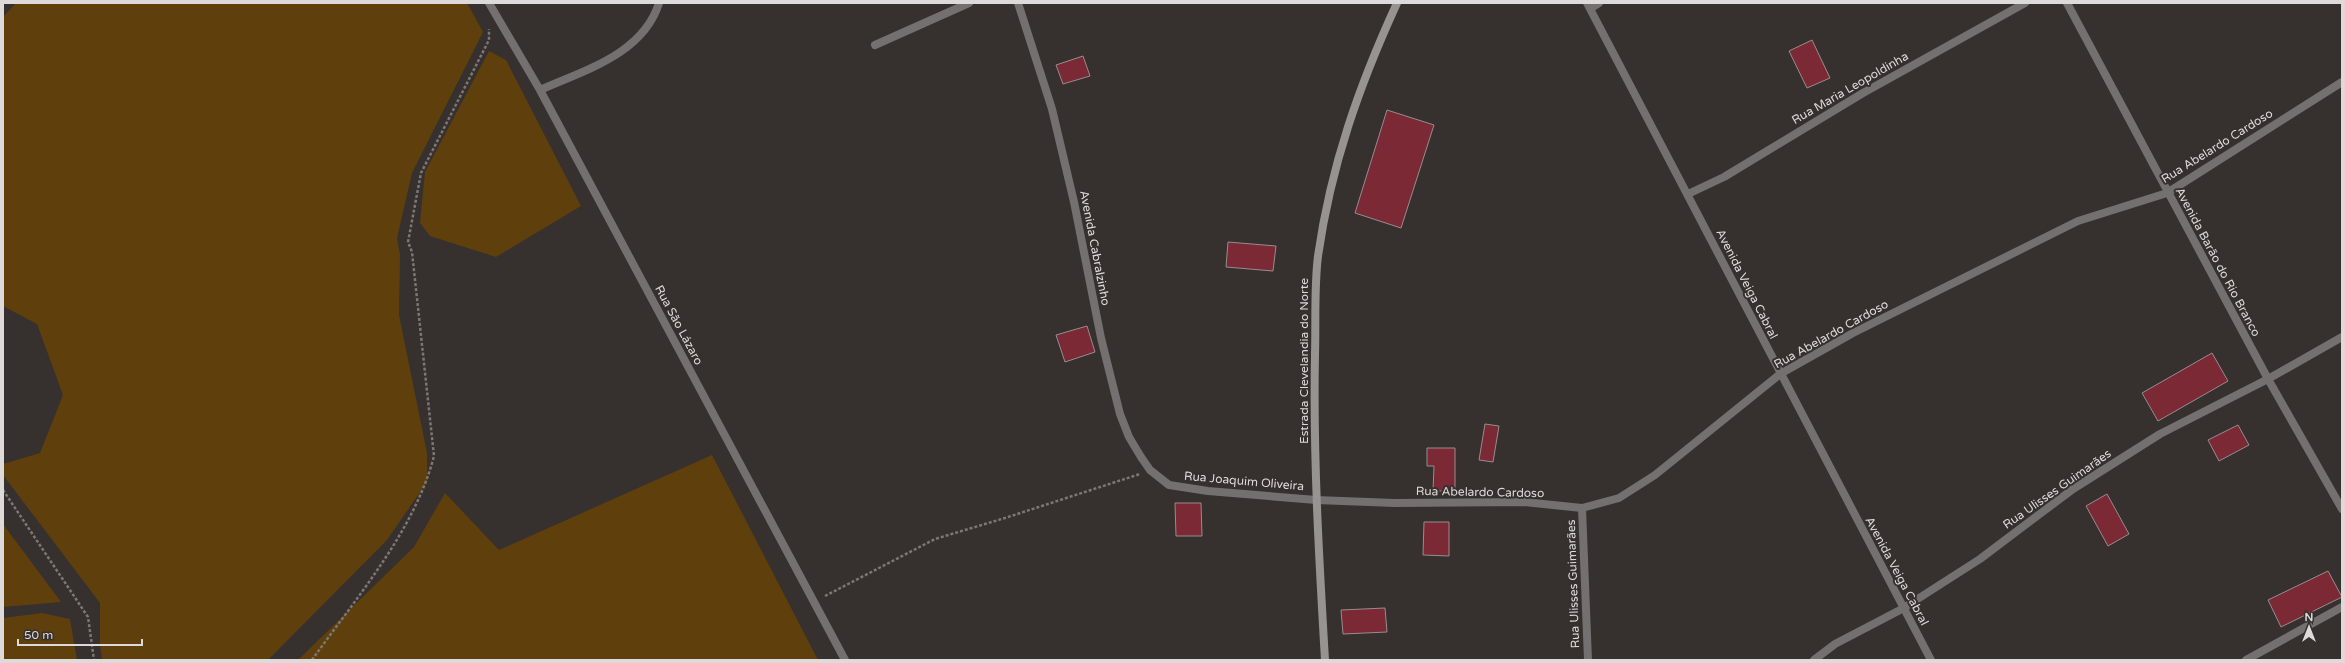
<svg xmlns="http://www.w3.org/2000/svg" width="2345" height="663" font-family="'Varela Round',sans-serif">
  <rect width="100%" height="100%" fill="#36302e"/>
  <path fill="#5f400c" d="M 16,3 L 467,3 L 483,32 L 412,173 L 397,238 L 400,255 L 399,315 L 427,453 L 427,482 L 387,540 L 268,660 L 102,660 L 100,644 L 100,603 L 3,475 L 3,464 L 40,453 L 63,395 L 37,324 L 3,306 L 3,17 Z
    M 489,51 L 506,60 L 581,206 L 496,257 L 430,236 L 420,223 L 425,172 Z
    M 712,455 L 818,660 L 298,660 L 414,547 L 445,493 L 499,550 Z
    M 3,524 L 61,602 L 3,607 Z
    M 42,613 L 70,619 L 77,660 L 3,660 L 3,618 Z"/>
  <path fill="#7b2934" stroke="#968e8e" d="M 1812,40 L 1830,78 L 1807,88 L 1789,51 Z
    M 1083,56 L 1090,76 L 1063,84 L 1056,65 Z
    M 1387,110 L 1434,125 L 1401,228 L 1355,213 Z
    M 1228,242 L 1276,246 L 1273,271 L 1226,267 Z
    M 1087,326 L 1095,352 L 1065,362 L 1056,335 Z
    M 2212,353 L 2228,381 L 2158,421 L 2142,393 Z
    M 1485,424 L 1499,426 L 1493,462 L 1479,460 Z
    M 2238,425 L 2249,445 L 2219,461 L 2208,440 Z
    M 1427,448 L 1455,448 L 1455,491 L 1433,491 L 1434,466 L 1427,466 Z
    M 2107,494 L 2129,534 L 2108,546 L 2086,506 Z
    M 1175,503 L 1201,503 L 1202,536 L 1176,536 Z
    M 1424,522 L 1449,522 L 1449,556 L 1423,555 Z
    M 2328,571 L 2342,597 L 2281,627 L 2268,600 Z
    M 1385,608 L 1387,632 L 1343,634 L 1341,610 Z"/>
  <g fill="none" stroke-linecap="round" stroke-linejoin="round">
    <path stroke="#7c7775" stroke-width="2.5" stroke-dasharray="3 2" stroke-linecap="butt" d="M 3,490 L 88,617 L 94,660
      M 825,596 L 935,539 L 1005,518 L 1140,474
      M 312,660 C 356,598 415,530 434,456 L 412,252 L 408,242 L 421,173 L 489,40 L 489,29"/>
    <path stroke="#73706f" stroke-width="8" d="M 489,3 L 540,90 L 845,660
      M 1018,3 L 1052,109 L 1074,202 L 1101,338 L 1120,414 L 1129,437 L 1141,457 L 1150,470 L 1169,485 L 1208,491 L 1316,500 L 1395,503 L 1524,502 L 1582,508 L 1619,498 L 1655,475 L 1780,374 L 1853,333 L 2078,221 L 2167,193 L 2342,82
      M 1587,3 L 1931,660
      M 2067,3 L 2268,379 L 2342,509
      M 1591,8 L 1599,3
      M 875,45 L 969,3
      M 540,90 C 585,70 643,54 659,3
      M 1688,194 L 1724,177 L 1863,93 L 2025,3
      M 1582,508 L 1588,660
      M 1814,660 L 1835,644 L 1902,609 L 1980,559 L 2073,489 L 2160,434 L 2268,379 L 2342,337
      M 2246,660 L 2342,607"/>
    <path stroke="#979391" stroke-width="8" d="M 1325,660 C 1319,558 1313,456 1315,354 C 1316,321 1314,288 1318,256 C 1331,165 1359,86 1397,3"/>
  </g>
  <g text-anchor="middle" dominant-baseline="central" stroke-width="4" stroke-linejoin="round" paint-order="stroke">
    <g font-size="12" fill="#dedad9" stroke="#36302e">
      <text transform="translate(1850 88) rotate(-30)">Rua Maria Leopoldinha</text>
      <text transform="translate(2217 146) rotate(-32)">Rua Abelardo Cardoso</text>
      <text transform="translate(1095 248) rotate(79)">Avenida Cabralzinho</text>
      <text transform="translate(2218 262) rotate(62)">Avenida Barão do Rio Branco</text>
      <text transform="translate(1747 284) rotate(63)">Avenida Veiga Cabral</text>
      <text transform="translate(679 325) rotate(62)">Rua São Lázaro</text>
      <text transform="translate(1831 334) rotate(-29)">Rua Abelardo Cardoso</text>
      <text transform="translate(1304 361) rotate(-90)">Estrada Clevelandia do Norte</text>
      <text transform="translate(1244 481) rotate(5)">Rua Joaquim Oliveira</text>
      <text transform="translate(2057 489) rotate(-35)">Rua Ulisses Guimarães</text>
      <text transform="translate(1480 492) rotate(1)">Rua Abelardo Cardoso</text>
      <text transform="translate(1897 571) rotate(62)">Avenida Veiga Cabral</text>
      <text transform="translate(1573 584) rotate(-92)">Rua Ulisses Guimarães</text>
    </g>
  </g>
  <rect width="2345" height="663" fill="none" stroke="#dedad9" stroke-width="8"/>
  <g transform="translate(2309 627)" stroke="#36302e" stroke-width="3" paint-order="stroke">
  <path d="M0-3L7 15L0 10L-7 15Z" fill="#dedad9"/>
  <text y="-6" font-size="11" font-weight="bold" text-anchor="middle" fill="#dedad9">N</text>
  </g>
  <path d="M18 639v6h124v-6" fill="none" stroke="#dedad9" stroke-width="2"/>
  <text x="24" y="639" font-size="12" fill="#dedad9" stroke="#36302e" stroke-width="3" paint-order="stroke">50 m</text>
</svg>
